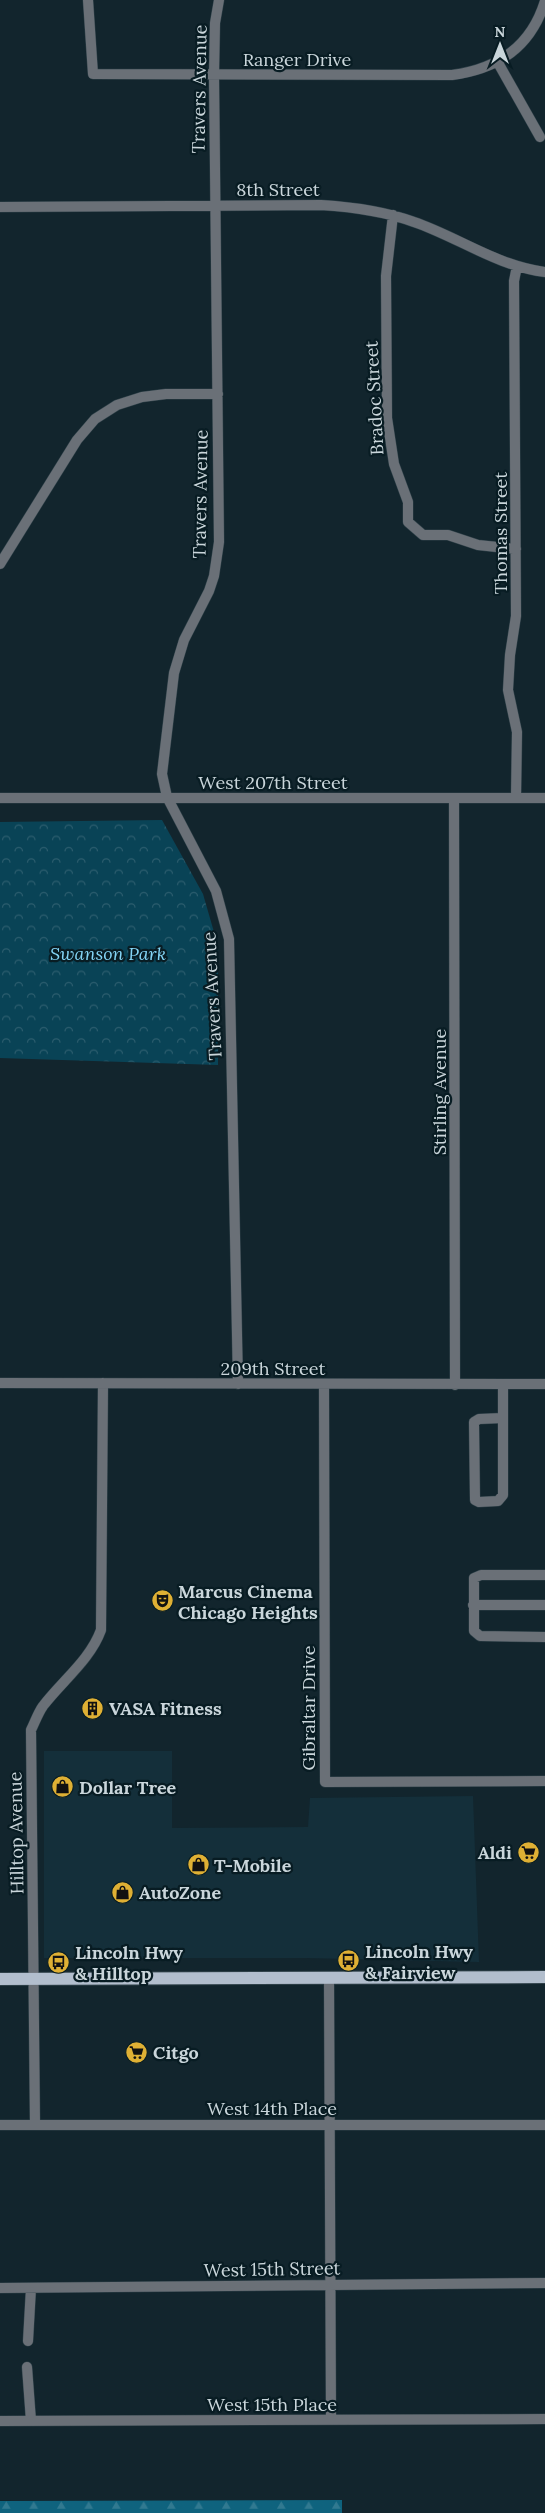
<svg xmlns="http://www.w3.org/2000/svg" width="545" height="2513" font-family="Lora,serif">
  <defs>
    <pattern id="forest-firs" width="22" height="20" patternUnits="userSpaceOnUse" patternTransform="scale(1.25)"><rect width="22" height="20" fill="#0f637e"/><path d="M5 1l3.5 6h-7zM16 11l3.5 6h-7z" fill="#317990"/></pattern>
    <pattern id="park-crowns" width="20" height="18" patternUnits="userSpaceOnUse" patternTransform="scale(1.25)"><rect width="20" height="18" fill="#094356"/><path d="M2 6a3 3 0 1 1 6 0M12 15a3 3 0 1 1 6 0" fill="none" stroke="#2c5d6e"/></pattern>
  </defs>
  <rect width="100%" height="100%" fill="#12252d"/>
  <path fill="#142f3a" d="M 44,1751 L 172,1751 L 172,1828 L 308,1827 L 310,1798 L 473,1796 L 479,1962 L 306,1958 L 44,1958 Z"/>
  <path fill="url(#forest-firs)" d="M 342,2500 L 342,2513 L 0,2513 L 0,2501 Z"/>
  <path fill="url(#park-crowns)" d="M 162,820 L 203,894 L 218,946 L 218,1065 L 0,1058 L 0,822 Z"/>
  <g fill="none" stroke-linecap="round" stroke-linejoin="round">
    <defs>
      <path id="street" d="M 88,0 L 93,74 L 452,75 C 498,69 531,47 545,1
        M 219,0 L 215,23 L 214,75 L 219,542 L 214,576 L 209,591 L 184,640 L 174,673 L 162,774 L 167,797 L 216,891 L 229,939 L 238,1384
        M 497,61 L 540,137
        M 0,207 L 321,205 C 353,207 384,211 414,222 C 458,237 497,266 545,272
        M 393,215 L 386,276 L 387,418 L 394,464 L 408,502 L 408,522 L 423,535 L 448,535 L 478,545 L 516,549
        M 0,564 L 77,440 L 95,419 L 117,405 L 142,397 L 166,394 L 218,394
        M 0,798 L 545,798
        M 454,798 L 455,1385
        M 516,798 L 517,732 L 508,690 L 510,655 L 516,616 L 514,281 L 517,266
        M 0,1383 L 545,1384
        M 503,1384 L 503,1495 L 498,1501 L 479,1502 L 475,1500 L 474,1422 L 479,1419 L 503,1418
        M 324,1385 L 325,1782 L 545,1781
        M 545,1575 L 481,1575 L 474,1578 L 474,1631 L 480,1636 L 545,1637
        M 473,1605 L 545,1605
        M 329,1978 L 331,2420
        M 0,2125 L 545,2125
        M 35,2125 L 31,1730 C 35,1722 38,1713 43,1706 C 63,1680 90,1660 101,1630 L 103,1383
        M 0,2288 L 545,2283
        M 28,2341 L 31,2288
        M 27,2367 L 31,2421
        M 0,2421 L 545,2419"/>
      <path id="primary" d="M 0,1979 L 545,1977"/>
    </defs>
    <use href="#street" stroke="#2f4149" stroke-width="11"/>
    <use href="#primary" stroke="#2f4149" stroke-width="14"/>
    <use href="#street" stroke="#6a7077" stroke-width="10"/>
    <use href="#primary" stroke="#b2becd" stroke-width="12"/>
  </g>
  <defs>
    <symbol id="theatre-disc" viewBox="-11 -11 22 22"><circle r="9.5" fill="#dfb034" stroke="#081c23"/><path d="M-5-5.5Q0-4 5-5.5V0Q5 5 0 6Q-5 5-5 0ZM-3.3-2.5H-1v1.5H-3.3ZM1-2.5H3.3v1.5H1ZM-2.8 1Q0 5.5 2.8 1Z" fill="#111"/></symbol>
    <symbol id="building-disc" viewBox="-11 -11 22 22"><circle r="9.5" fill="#dfb034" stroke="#081c23"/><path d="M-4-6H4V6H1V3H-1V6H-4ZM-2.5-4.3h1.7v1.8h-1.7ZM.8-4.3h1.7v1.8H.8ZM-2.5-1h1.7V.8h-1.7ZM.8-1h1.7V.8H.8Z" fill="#111"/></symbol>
    <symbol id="shop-disc" viewBox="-11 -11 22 22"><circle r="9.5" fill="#dfb034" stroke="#081c23"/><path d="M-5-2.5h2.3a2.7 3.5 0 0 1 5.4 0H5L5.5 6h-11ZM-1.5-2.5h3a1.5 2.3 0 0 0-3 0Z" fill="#111"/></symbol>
    <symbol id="supermarket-disc" viewBox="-11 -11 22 22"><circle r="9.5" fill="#dfb034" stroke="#081c23"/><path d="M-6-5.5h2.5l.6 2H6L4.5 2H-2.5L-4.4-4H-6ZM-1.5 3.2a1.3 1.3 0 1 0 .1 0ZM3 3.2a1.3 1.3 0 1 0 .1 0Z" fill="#111"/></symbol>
    <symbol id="bus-disc" viewBox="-11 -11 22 22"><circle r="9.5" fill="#dfb034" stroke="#081c23"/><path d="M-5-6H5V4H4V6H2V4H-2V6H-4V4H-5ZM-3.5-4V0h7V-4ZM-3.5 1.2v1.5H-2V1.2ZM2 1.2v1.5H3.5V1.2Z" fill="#111"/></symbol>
  </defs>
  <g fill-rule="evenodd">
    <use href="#theatre-disc" x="150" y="1588" width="25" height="25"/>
    <use href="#building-disc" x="80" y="1696" width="25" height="25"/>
    <use href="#shop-disc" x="50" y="1774" width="25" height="25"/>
    <use href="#supermarket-disc" x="516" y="1840" width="25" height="25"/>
    <use href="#shop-disc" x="186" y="1852" width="25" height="25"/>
    <use href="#shop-disc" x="110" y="1880" width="25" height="25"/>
    <use href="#bus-disc" x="336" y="1948" width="25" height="25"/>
    <use href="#bus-disc" x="46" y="1950" width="25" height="25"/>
    <use href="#supermarket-disc" x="124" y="2040" width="25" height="25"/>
  </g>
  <g text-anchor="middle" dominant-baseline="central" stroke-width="4.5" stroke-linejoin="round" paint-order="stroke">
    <g font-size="18" fill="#cad6db" stroke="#081c23">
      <text x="297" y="59">Ranger Drive</text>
      <text transform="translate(199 89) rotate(-89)">Travers Avenue</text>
      <text x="278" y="189">8th Street</text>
      <text transform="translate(374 398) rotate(-93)">Bradoc Street</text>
      <text transform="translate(200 494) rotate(-89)">Travers Avenue</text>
      <text transform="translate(500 533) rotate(-90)">Thomas Street</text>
      <text x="273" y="782">West 207th Street</text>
      <text transform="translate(212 996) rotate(-93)">Travers Avenue</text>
      <text transform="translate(439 1092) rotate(-90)">Stirling Avenue</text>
      <text x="273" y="1368">209th Street</text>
      <text transform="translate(308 1708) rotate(-90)">Gibraltar Drive</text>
      <text transform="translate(16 1833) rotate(-91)">Hilltop Avenue</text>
      <text x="272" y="2108">West 14th Place</text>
      <text transform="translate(272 2269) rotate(-1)">West 15th Street</text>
      <text x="272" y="2404">West 15th Place</text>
    </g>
    <g font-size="18" font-style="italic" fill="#84d5f6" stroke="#081c23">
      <text x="108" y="953">Swanson Park</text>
    </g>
    <g font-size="18" font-weight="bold" fill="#cad6db" stroke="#081c23" text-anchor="start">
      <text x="178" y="1591">Marcus Cinema<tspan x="178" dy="21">Chicago Heights</tspan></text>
      <text x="109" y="1708">VASA Fitness</text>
      <text x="79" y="1787">Dollar Tree</text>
      <text x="512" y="1852" text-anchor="end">Aldi</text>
      <text x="214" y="1865">T-Mobile</text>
      <text x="139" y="1892">AutoZone</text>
      <text x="365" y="1951">Lincoln Hwy<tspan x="365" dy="21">&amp; Fairview</tspan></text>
      <text x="75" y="1952">Lincoln Hwy<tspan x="75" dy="21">&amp; Hilltop</tspan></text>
      <text x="153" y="2052">Citgo</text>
    </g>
  </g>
  <g transform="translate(500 45)" stroke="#081c23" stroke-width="4" paint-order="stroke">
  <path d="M0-4L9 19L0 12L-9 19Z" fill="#cad6db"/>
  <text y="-8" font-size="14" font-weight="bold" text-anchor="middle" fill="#cad6db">N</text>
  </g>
</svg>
